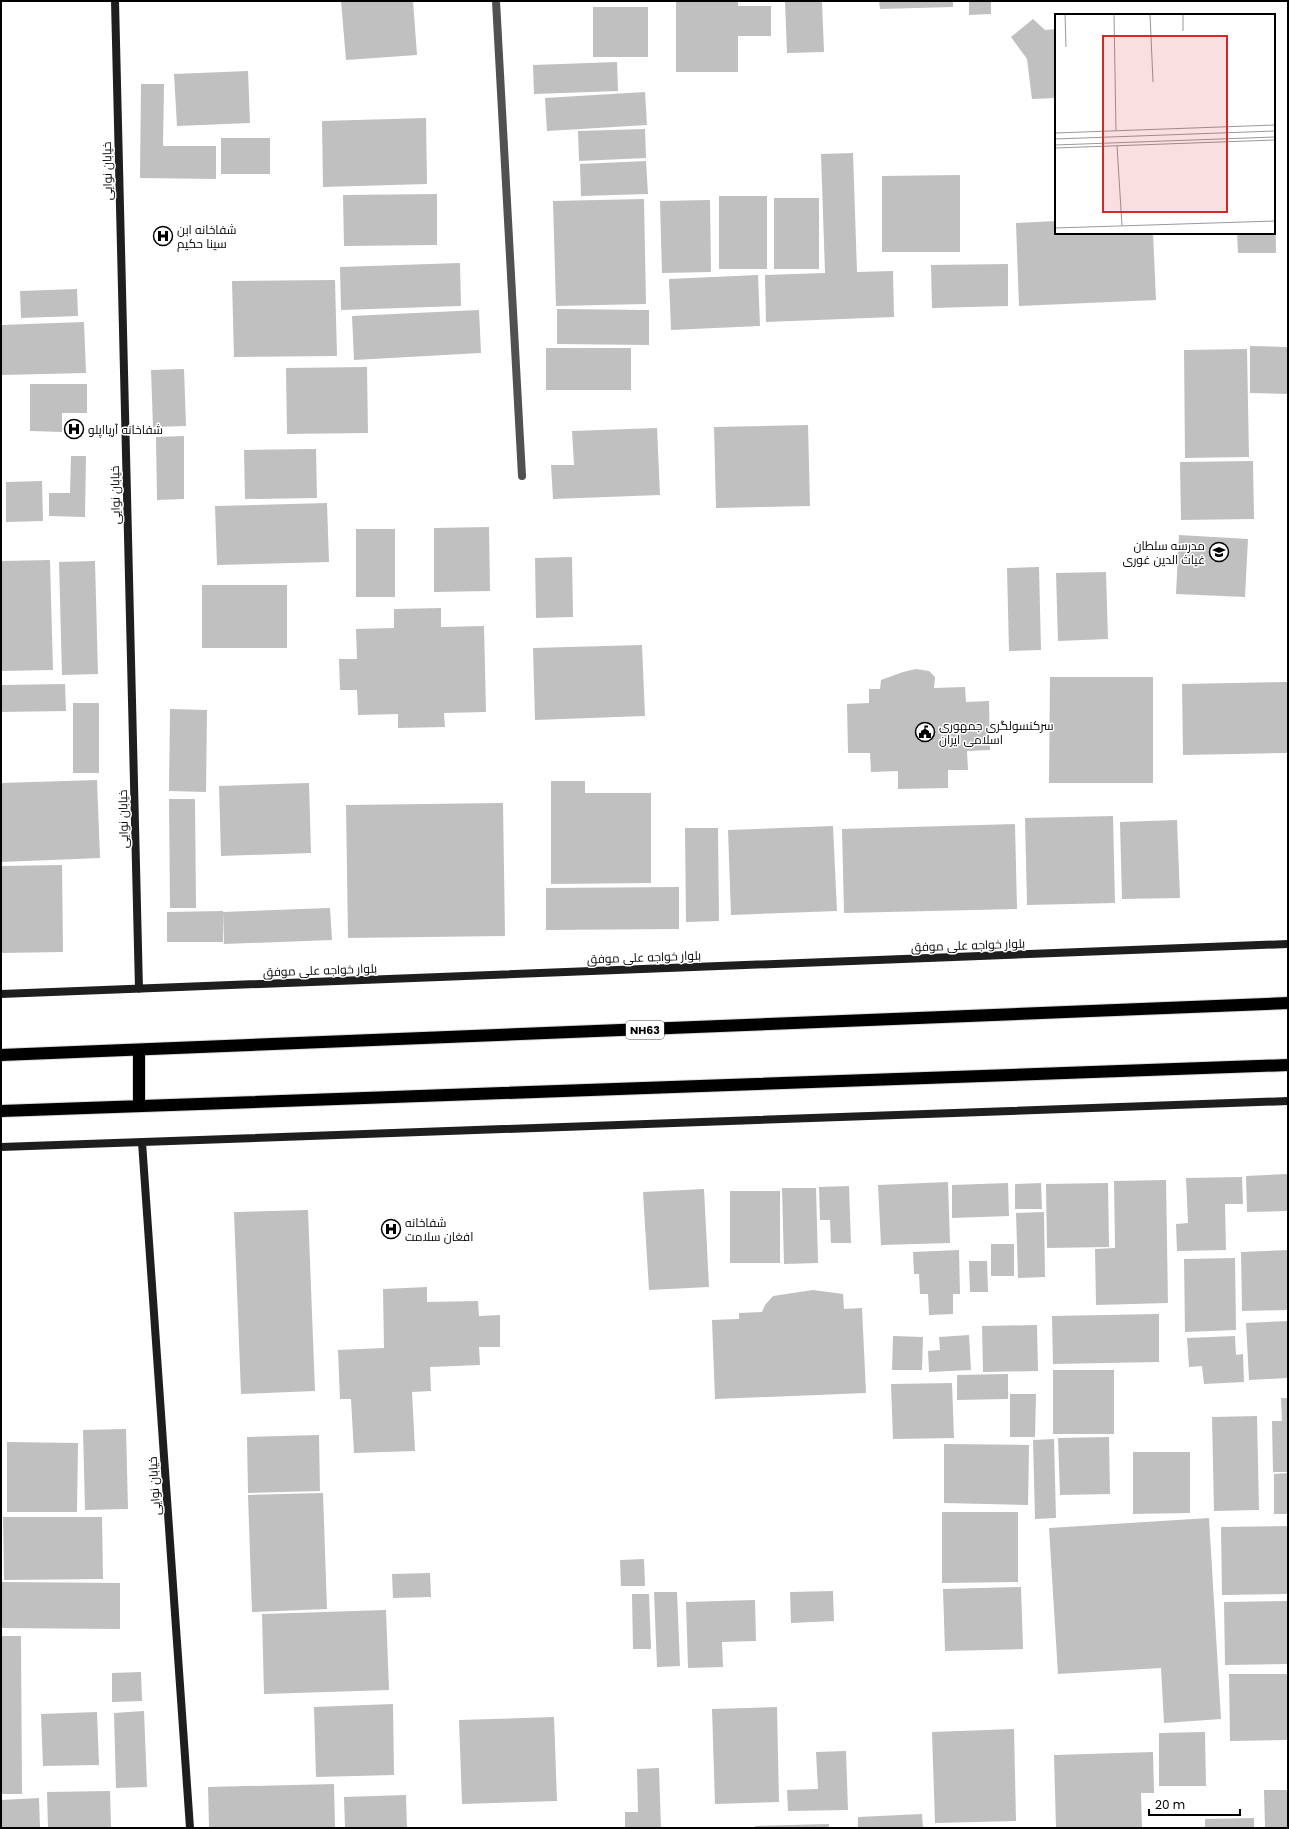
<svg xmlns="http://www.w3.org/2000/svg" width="1289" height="1829" font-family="Poppins,Cairo,sans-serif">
  <rect width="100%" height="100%" fill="#fff"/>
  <path fill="#c0c0c0" d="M 341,1 L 413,1 L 417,55 L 346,60 Z
    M 676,1 L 738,1 L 738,6 L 771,6 L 771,36 L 738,36 L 738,72 L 676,72 Z
    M 785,1 L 822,1 L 824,52 L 787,53 Z
    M 879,1 L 953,1 L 953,7 L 880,9 Z
    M 969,1 L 991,1 L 991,14 L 969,15 Z
    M 593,7 L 648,7 L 648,57 L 593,57 Z
    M 1033,19 L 1045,30 L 1056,29 L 1056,98 L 1032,99 L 1027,59 L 1011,37 Z
    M 617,62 L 618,91 L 534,94 L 533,65 Z
    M 248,71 L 250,123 L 177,126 L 174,74 Z
    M 141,84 L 164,84 L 163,146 L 216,146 L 216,179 L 140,178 Z
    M 645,92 L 647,125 L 547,131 L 545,98 Z
    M 426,118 L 427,184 L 323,187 L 322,121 Z
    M 645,129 L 646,158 L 579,161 L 578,131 Z
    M 221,138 L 270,138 L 270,174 L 221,174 Z
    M 853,153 L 857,272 L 893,271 L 894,317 L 766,322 L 765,275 L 825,273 L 821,154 Z
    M 646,161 L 648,194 L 581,196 L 580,164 Z
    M 960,175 L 960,252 L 882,252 L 882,176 Z
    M 437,194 L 437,245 L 344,246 L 343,195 Z
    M 719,196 L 767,196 L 767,269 L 719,269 Z
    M 1274,197 L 1275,197 L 1276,253 L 1238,253 L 1237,233 L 1274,233 Z
    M 774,198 L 819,198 L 819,269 L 774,269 Z
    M 644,199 L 646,304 L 556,306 L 553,201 Z
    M 710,200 L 711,272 L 662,273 L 660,201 Z
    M 1056,221 L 1056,233 L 1153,233 L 1156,300 L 1019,306 L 1016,223 Z
    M 460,263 L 461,306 L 341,310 L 340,267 Z
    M 1008,264 L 1008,306 L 932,308 L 931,265 Z
    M 758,275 L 760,326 L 671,330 L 669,279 Z
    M 335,280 L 337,356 L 234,357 L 232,281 Z
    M 77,289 L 78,316 L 21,318 L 20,291 Z
    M 557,309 L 649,310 L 649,345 L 557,344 Z
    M 479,310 L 481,353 L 354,360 L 352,316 Z
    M 84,322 L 86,373 L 1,375 L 1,325 Z
    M 1250,346 L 1288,347 L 1288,394 L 1250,393 Z
    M 546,348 L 631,348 L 631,390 L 546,390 Z
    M 1247,349 L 1249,457 L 1185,458 L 1184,350 Z
    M 367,367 L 368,433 L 287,434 L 286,368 Z
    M 184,369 L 186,426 L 153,427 L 151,370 Z
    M 30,384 L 87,384 L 87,413 L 62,413 L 62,432 L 30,431 Z
    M 808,425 L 810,506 L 716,508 L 714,427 Z
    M 657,428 L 660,495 L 553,499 L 551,465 L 574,465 L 572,431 Z
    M 184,436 L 184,499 L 157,500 L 156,437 Z
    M 316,449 L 317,498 L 245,499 L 244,450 Z
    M 71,456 L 86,456 L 85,517 L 49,516 L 49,493 L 70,493 Z
    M 1253,461 L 1254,519 L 1181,520 L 1180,462 Z
    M 42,481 L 43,521 L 6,522 L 6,482 Z
    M 327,503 L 329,562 L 217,565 L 215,506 Z
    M 489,527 L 490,591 L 434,592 L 434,528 Z
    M 356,529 L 395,529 L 395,597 L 356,597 Z
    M 1179,535 L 1248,539 L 1245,597 L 1176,594 Z
    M 572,557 L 573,617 L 536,618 L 535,558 Z
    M 50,560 L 53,670 L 1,671 L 1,561 Z
    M 95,561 L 98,674 L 62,675 L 59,562 Z
    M 1039,567 L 1041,650 L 1009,651 L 1007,568 Z
    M 1106,572 L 1108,639 L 1058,641 L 1056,573 Z
    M 202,585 L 287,585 L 287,648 L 202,648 Z
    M 441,608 L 441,627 L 484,626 L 486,712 L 444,713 L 445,727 L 398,728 L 398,714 L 358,715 L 357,690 L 340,690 L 339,659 L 357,659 L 356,629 L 394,628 L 394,609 Z
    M 642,645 L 645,716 L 535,720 L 533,648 Z
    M 916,669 L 929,671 L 935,677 L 934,688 L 965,687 L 966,702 L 989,701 L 990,750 L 967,751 L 968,770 L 948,770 L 948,788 L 898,789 L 898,771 L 871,772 L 870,753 L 848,753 L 847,704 L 869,703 L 869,689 L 880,689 L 881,680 L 903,672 Z
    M 1050,677 L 1153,677 L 1153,783 L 1049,783 Z
    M 1288,682 L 1288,753 L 1183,755 L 1182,684 Z
    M 65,684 L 66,711 L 1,712 L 1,685 Z
    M 73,703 L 99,703 L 99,773 L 73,773 Z
    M 170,709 L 207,710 L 206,792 L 169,791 Z
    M 97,780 L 100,858 L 1,862 L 1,783 Z
    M 551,781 L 585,781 L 585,793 L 651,793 L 651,883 L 551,884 Z
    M 309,783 L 311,853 L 221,856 L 219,786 Z
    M 169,799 L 195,799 L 196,908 L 170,908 Z
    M 503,803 L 505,936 L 348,938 L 346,805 Z
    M 1113,816 L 1115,903 L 1027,905 L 1025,818 Z
    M 1177,820 L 1180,898 L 1122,899 L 1120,822 Z
    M 1015,824 L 1017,909 L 844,913 L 842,829 Z
    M 833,826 L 837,911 L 731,915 L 728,830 Z
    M 685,828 L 718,828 L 719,921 L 686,922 Z
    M 62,865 L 63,952 L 1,953 L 1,866 Z
    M 679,887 L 679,929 L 546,930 L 546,888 Z
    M 330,908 L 332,940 L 224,944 L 223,912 Z
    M 223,911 L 223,942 L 167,942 L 167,912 Z
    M 1288,1174 L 1288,1211 L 1247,1212 L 1246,1176 Z
    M 1242,1177 L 1243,1204 L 1225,1204 L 1226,1250 L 1177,1251 L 1176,1224 L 1188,1223 L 1186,1178 Z
    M 1166,1180 L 1168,1303 L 1096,1305 L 1095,1249 L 1115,1248 L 1114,1181 Z
    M 948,1182 L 950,1243 L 881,1245 L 878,1185 Z
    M 1008,1183 L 1009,1216 L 952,1218 L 952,1185 Z
    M 1041,1183 L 1042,1209 L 1015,1209 L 1015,1184 Z
    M 1108,1183 L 1109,1247 L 1047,1248 L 1046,1184 Z
    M 849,1186 L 851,1243 L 831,1243 L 830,1220 L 820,1220 L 819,1187 Z
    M 782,1188 L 816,1188 L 818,1263 L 784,1264 Z
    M 704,1189 L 709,1287 L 649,1290 L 643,1192 Z
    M 730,1191 L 780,1191 L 780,1263 L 730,1263 Z
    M 308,1210 L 315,1391 L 241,1394 L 234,1212 Z
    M 1044,1212 L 1045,1277 L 1018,1278 L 1016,1213 Z
    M 991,1244 L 1014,1244 L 1014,1276 L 991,1276 Z
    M 959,1250 L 960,1294 L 953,1294 L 953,1314 L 929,1315 L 928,1294 L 920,1294 L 919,1274 L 914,1274 L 913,1252 Z
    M 1288,1250 L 1288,1310 L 1242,1311 L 1241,1252 Z
    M 1235,1258 L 1236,1330 L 1185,1332 L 1184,1259 Z
    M 969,1261 L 987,1261 L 988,1292 L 970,1292 Z
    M 427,1287 L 427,1302 L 478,1301 L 479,1316 L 500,1315 L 500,1347 L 479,1347 L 480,1365 L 430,1367 L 431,1391 L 412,1392 L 415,1451 L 354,1453 L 351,1399 L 340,1399 L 338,1350 L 384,1348 L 383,1289 Z
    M 813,1290 L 843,1294 L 844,1309 L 862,1308 L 866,1393 L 715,1399 L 712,1320 L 739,1319 L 739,1313 L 762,1312 L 765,1305 L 773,1296 Z
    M 1159,1314 L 1159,1362 L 1053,1364 L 1052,1316 Z
    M 1288,1321 L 1288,1378 L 1249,1380 L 1246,1323 Z
    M 1037,1325 L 1038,1371 L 983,1372 L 982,1326 Z
    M 969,1335 L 971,1370 L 929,1372 L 928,1351 L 940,1350 L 939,1337 Z
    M 893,1336 L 923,1337 L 922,1370 L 892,1370 Z
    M 1235,1336 L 1236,1355 L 1243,1354 L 1244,1382 L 1204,1384 L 1202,1366 L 1189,1367 L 1187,1338 Z
    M 1053,1370 L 1114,1370 L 1114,1434 L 1053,1434 Z
    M 1008,1374 L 1008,1399 L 957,1400 L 957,1375 Z
    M 952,1383 L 954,1438 L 893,1439 L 891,1384 Z
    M 1010,1394 L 1036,1394 L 1035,1437 L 1010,1437 Z
    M 1281,1398 L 1288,1398 L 1288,1472 L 1273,1472 L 1272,1421 L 1282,1421 Z
    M 1257,1416 L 1259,1510 L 1214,1511 L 1212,1417 Z
    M 126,1429 L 128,1509 L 85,1510 L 83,1430 Z
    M 319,1435 L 320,1491 L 248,1493 L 247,1437 Z
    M 1109,1437 L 1110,1494 L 1060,1495 L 1058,1438 Z
    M 1054,1439 L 1056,1518 L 1035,1519 L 1033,1440 Z
    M 7,1442 L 78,1443 L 77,1512 L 7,1512 Z
    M 944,1444 L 1029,1445 L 1028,1505 L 944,1503 Z
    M 1133,1452 L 1190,1452 L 1190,1513 L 1133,1514 Z
    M 1288,1473 L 1288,1514 L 1274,1514 L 1274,1474 Z
    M 323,1493 L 327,1609 L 252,1612 L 248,1495 Z
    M 942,1512 L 1018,1512 L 1018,1582 L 942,1583 Z
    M 3,1517 L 102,1517 L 103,1579 L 4,1580 Z
    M 1209,1518 L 1221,1719 L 1164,1723 L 1161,1668 L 1058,1674 L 1049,1528 Z
    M 1288,1526 L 1288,1594 L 1222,1595 L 1221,1527 Z
    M 644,1559 L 645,1586 L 621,1586 L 620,1560 Z
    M 430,1573 L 431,1597 L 393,1598 L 392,1574 Z
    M 1,1582 L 120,1583 L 120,1629 L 1,1628 Z
    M 1021,1587 L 1023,1649 L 945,1651 L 943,1589 Z
    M 833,1591 L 834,1621 L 791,1623 L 790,1592 Z
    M 654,1592 L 677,1592 L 680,1666 L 657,1667 Z
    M 632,1594 L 649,1594 L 651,1649 L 633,1649 Z
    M 755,1600 L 756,1641 L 722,1642 L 723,1667 L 688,1668 L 686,1602 Z
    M 1288,1601 L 1288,1664 L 1225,1665 L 1224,1602 Z
    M 386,1610 L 389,1690 L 264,1694 L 262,1614 Z
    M 1,1636 L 21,1636 L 22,1794 L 1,1794 Z
    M 141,1672 L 142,1701 L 112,1702 L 112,1673 Z
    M 1229,1674 L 1288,1674 L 1288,1740 L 1230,1741 Z
    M 393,1704 L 394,1775 L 316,1777 L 314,1707 Z
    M 777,1707 L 779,1802 L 715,1804 L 712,1709 Z
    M 144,1711 L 147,1787 L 116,1788 L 114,1713 Z
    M 97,1712 L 99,1765 L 43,1766 L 41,1714 Z
    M 554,1717 L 557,1801 L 462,1804 L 459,1720 Z
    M 1014,1729 L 1016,1821 L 935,1823 L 932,1732 Z
    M 1205,1732 L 1206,1786 L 1159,1786 L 1159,1733 Z
    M 846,1751 L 848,1810 L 788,1811 L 787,1790 L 818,1789 L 816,1752 Z
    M 1153,1752 L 1154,1793 L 1141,1793 L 1142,1828 L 1056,1828 L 1054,1755 Z
    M 659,1768 L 661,1828 L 625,1828 L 625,1812 L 638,1812 L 637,1769 Z
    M 334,1784 L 335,1828 L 209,1828 L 208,1787 Z
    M 1264,1790 L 1288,1790 L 1288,1828 L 1265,1828 Z
    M 110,1791 L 111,1828 L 48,1828 L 47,1792 Z
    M 406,1795 L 407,1828 L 345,1828 L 344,1797 Z
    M 39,1798 L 40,1828 L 1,1828 L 1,1800 Z
    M 922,1814 L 923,1828 L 858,1828 L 858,1817 Z
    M 1254,1818 L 1254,1828 L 1205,1828 L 1205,1819 Z
    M 829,1824 L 829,1828 L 755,1828 L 755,1826 Z"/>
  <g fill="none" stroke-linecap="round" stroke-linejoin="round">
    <defs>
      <path id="highway" d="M 1,1055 L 1288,1003
        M 139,1106 L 139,1050
        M 1,1111 L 1288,1065"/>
    </defs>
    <use href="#highway" stroke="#dbdbdb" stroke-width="14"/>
    <path stroke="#515151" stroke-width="8" d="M 496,1 L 522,476"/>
    <path stroke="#1e1e1e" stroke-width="8" d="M 115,1 L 139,989
      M 1,994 L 1288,944
      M 142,1142 L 190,1828
      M 1,1147 L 1288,1101"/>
    <use href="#highway" stroke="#000" stroke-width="12"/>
  </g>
  <defs>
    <symbol id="hospital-ring" viewBox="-11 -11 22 22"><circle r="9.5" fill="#fff" stroke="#000" stroke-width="1.5"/><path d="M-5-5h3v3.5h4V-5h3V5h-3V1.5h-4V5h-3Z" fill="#000"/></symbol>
    <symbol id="school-ring" viewBox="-11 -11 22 22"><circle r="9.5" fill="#fff" stroke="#000" stroke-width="1.5"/><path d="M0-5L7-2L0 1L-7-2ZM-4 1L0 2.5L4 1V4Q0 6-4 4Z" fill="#000"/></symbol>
    <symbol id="civic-ring" viewBox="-11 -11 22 22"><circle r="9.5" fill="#fff" stroke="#000" stroke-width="1.5"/><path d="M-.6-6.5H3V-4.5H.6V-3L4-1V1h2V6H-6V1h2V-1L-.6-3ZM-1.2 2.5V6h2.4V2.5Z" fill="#000"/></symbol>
  </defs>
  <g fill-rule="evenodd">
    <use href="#hospital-ring" x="152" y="225" width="22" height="22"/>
    <use href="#hospital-ring" x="63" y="418" width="22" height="22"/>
    <use href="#school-ring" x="1208" y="541" width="22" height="22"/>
    <use href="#civic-ring" x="914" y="721" width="22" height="22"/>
    <use href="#hospital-ring" x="380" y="1218" width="22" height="22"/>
  </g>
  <g text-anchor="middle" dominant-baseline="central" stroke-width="3" stroke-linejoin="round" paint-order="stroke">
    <rect fill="#fff" stroke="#4c4c4c" stroke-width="1" x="626" y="1021" width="38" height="18" rx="3"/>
    <g font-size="11" font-weight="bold" fill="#000">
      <text x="645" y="1030">NH63</text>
    </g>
    <g font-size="12" fill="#000" stroke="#fff">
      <text transform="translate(107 171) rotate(-91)">خیابان نوایی</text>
      <text transform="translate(115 495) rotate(-91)">خیابان نوایی</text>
      <text transform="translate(123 819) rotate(-91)">خیابان نوایی</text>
      <text transform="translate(968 945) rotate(-2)">بلوار خواجه علی موفق</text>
      <text transform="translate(644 957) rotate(-2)">بلوار خواجه علی موفق</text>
      <text transform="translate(320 970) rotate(-2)">بلوار خواجه علی موفق</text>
      <text transform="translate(154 1486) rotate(-94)">خیابان نوایی</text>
    </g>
    <g font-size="12" fill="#000" stroke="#fff" text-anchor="start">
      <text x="177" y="229">شفاخانه ابن<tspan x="177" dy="14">سینا حکیم</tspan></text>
      <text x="88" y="429">شفاخانه آریااپلو</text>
      <text x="1205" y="545" text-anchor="end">مدرسه سلطان<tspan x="1205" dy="14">غیاث الدین غوری</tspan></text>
      <text x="939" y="725">سرکنسولگری جمهوری<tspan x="939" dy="14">اسلامی ایران</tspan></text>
      <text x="405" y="1222">شفاخانه<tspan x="405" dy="14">افغان سلامت</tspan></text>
    </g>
  </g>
  <g transform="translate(1055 14)">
    <rect width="220" height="220" fill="#fff"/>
    <path fill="none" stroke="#999" stroke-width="1" d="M 10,0 L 11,33M 59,0 L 61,117M 95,0 L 98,68M 128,0 L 128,17M 0,119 L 220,111M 0,125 L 220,117M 0,131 L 220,123M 62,132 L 67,212M 0,134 L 220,126M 0,214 L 220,207"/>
    <path fill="#d62828" fill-opacity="0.15" stroke="#d62828" stroke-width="2" d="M 48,22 L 172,22 L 172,198 L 48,198 Z"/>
    <rect width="220" height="220" fill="none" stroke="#000" stroke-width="2"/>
  </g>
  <rect width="1289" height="1829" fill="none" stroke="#000000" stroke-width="4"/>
  <path d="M1149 1809v6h91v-6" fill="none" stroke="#000000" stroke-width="2"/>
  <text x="1155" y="1809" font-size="12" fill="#000000" stroke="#ffffff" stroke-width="3" paint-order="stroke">20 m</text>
</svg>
